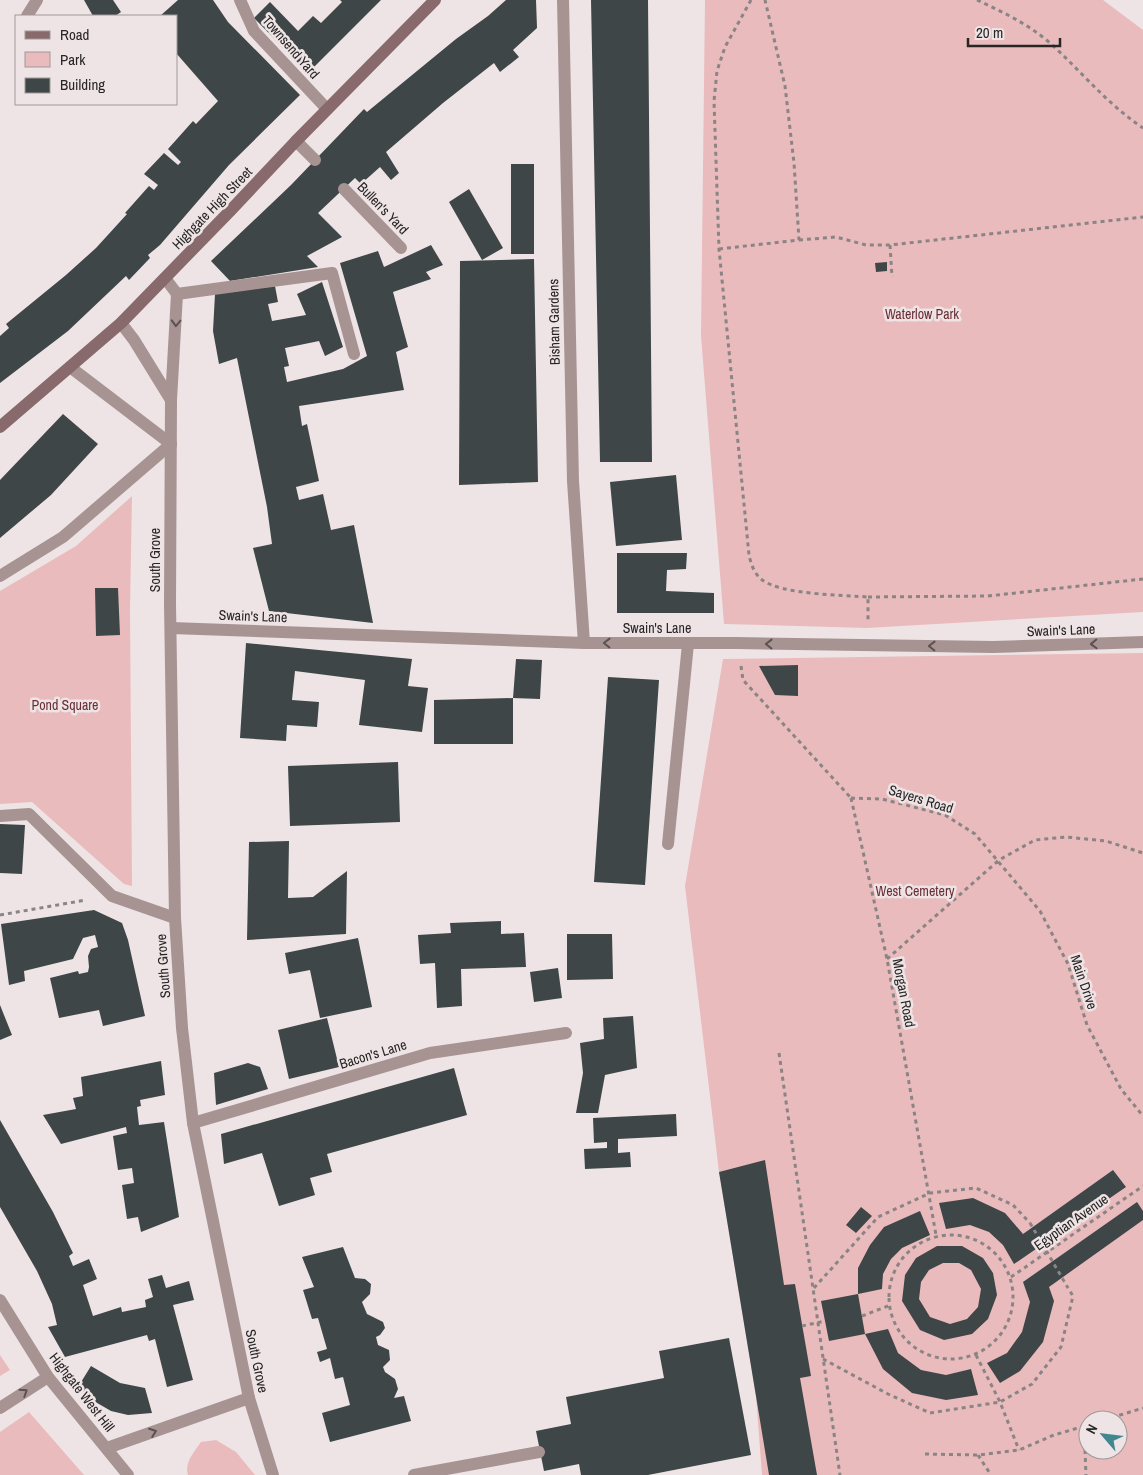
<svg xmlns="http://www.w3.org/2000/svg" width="1143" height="1475" font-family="'Archivo Narrow',sans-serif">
  <rect width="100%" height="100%" fill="#eee4e5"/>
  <path fill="#eabbbd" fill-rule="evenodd" d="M 705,0 L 1103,0 L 1143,30 L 1143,612 L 867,628 L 724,624 L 701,336 Z
    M 132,496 L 130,609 L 132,886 L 124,884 L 32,802 L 0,804 L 0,591 L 76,546 Z
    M 1143,653 L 1143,1475 L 762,1475 L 756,1396 L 719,1172 L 685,886 L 723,659 ZM 1088,1420 L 1118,1420 L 1118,1450 L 1088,1450 Z
    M 0,1355 L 10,1370 L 0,1376 Z
    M 29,1412 L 84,1475 L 0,1475 L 0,1432 Z
    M 216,1440 L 236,1452 L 255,1475 L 188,1475 C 184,1463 194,1452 201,1442 Z"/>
  <path fill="#3e4648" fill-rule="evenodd" d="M 84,0 L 113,0 L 121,12 L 115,16 L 93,16 Z
    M 178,0 L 213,0 L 228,22 L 300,95 L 229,165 L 160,245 L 148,255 L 150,258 L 129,280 L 126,276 L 68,331 L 0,383 L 0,336 L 9,328 L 6,324 L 66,275 L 96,248 L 127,214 L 125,213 L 149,186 L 154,190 L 158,185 L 144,174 L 164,153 L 178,165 L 181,162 L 168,149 L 193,121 L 196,124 L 218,101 L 176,53 L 176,16 L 160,16 Z
    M 340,0 L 381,0 L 308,73 L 254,18 L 270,2 L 298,31 L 313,16 L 321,23 L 342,2 Z
    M 506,0 L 536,0 L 537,28 L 513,50 L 519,57 L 500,72 L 494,63 L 443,103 L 386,152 L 399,173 L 391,180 L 380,167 L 361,184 L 355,178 L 318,213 L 342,237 L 307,256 L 318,267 L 230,281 L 211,261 L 291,185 L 364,109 L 367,112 L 456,39 L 488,16 Z
    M 591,0 L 648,0 L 652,462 L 600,462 Z
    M 511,164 L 534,164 L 534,254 L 511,254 Z
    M 469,189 L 503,248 L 482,260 L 449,202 Z
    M 431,245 L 443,265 L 426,272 L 431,279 L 393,292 L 408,347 L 396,352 L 404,390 L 299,406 L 302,426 L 307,424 L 319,481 L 296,487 L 299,500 L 323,494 L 331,530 L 354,525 L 373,623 L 269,611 L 253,548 L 272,544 L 267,507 L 237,358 L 219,364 L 213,331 L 215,294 L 275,286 L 278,302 L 268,304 L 272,321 L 306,315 L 297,294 L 322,282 L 343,347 L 325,356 L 319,341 L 285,348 L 289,366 L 284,367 L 287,382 L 343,369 L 367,356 L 340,263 L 378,251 L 384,267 Z
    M 534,259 L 538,482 L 459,485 L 460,261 Z
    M 887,262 L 887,271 L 876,272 L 875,263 Z
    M 63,414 L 98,444 L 51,495 L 0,538 L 0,480 Z
    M 676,475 L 682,540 L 616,546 L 610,482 Z
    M 617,553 L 687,553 L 686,569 L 667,570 L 666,591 L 714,593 L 714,613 L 617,613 Z
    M 95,588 L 118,588 L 120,635 L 96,636 Z
    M 246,643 L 412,659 L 408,686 L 428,688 L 422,732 L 359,725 L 365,680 L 295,671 L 292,700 L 319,702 L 317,727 L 287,725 L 286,741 L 240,738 Z
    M 516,659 L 542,660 L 540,699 L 513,698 L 513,744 L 434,744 L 434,700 L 513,698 Z
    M 798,665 L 798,696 L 775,695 L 759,666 Z
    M 608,677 L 659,680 L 645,885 L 594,882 Z
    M 398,762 L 400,822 L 290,826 L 288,766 Z
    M 0,824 L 25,825 L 22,874 L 0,873 Z
    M 289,841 L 288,898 L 313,897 L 347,871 L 346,934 L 247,940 L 249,842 Z
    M 94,910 L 122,923 L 128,940 L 145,1016 L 103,1026 L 99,1010 L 59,1018 L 50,978 L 78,971 L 79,974 L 88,972 L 89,967 L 88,956 L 91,949 L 98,947 L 95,935 L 83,938 L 73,959 L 24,971 L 25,981 L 9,985 L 1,924 Z
    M 501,921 L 501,934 L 524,933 L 526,967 L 461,969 L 462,1006 L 437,1008 L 435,963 L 420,964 L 418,935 L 451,933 L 450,923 Z
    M 567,934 L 612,934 L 613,979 L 567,980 Z
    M 358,938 L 372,1007 L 320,1018 L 310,970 L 289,974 L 285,953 Z
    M 558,968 L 562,998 L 534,1002 L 530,972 Z
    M 0,1005 L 12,1035 L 0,1040 Z
    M 633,1016 L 637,1068 L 605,1075 L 598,1113 L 576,1113 L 583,1073 L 580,1043 L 604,1039 L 603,1018 Z
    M 327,1018 L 339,1067 L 289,1079 L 278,1030 Z
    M 161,1061 L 165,1095 L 140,1100 L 141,1106 L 137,1107 L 139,1125 L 164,1122 L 179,1217 L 141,1232 L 138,1217 L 127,1219 L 122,1185 L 134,1183 L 132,1168 L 118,1170 L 113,1136 L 127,1133 L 126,1127 L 61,1144 L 43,1115 L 76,1109 L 73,1098 L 83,1096 L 81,1077 Z
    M 248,1063 L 260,1067 L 268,1089 L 216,1105 L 214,1073 Z
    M 454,1068 L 467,1115 L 327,1154 L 332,1172 L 310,1178 L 315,1195 L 279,1206 L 262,1153 L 224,1164 L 221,1134 Z
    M 676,1114 L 677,1136 L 618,1139 L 618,1153 L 630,1152 L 631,1167 L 585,1169 L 584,1149 L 607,1148 L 607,1142 L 594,1143 L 593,1118 Z
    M 0,1120 L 53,1212 L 73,1253 L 69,1256 L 73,1266 L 89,1259 L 97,1279 L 83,1285 L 93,1316 L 121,1307 L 122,1312 L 146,1307 L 145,1300 L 153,1297 L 148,1279 L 162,1275 L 166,1288 L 189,1281 L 194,1300 L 173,1305 L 193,1380 L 167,1387 L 155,1339 L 149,1341 L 147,1335 L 65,1357 L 48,1327 L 57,1325 L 52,1304 L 37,1271 L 0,1207 Z
    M 765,1160 L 784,1285 L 795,1284 L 811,1376 L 800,1378 L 817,1475 L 769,1475 L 719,1172 Z
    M 1113,1170 L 1126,1187 L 1014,1264 L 1003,1245 L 989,1232 L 970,1225 L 946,1229 L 939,1203 L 973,1198 L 1005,1213 L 1023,1234 Z
    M 1137,1202 L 1143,1211 L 1143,1220 L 1049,1287 L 1054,1301 L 1043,1342 L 1020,1371 L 1000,1383 L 987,1363 L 1007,1353 L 1022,1332 L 1030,1302 L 1023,1282 Z
    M 861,1207 L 872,1216 L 856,1233 L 846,1225 Z
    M 920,1211 L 930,1235 L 902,1248 L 891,1259 L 883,1274 L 882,1289 L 858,1294 L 865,1334 L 829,1341 L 821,1301 L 858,1294 L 858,1268 L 870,1245 L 884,1227 Z
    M 937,1246 L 962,1246 L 983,1258 L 993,1273 L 997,1295 L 988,1319 L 972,1334 L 944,1340 L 920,1330 L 902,1301 L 905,1275 L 916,1258 ZM 943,1263 L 959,1263 L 971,1270 L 981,1289 L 978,1307 L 967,1319 L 950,1324 L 930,1317 L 919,1299 L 921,1282 L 929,1270 Z
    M 343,1247 L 355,1278 L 365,1279 L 371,1284 L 370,1294 L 362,1302 L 367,1314 L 383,1322 L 385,1328 L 380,1335 L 376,1337 L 378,1345 L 389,1350 L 390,1360 L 383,1367 L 385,1372 L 395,1379 L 398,1389 L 394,1398 L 404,1396 L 411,1421 L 330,1442 L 322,1413 L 350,1405 L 343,1377 L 335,1379 L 330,1358 L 320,1362 L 317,1352 L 327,1349 L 318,1318 L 312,1319 L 303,1290 L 314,1287 L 302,1257 Z
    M 888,1329 L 898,1353 L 921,1370 L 946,1375 L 971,1369 L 978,1395 L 946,1400 L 912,1393 L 883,1369 L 865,1334 Z
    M 729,1338 L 751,1455 L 648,1475 L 581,1475 L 579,1464 L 544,1471 L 536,1431 L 571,1424 L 566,1397 L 664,1378 L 659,1351 Z
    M 91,1366 L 120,1383 L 145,1388 L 152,1413 L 128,1415 L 111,1411 L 92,1400 L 78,1387 Z"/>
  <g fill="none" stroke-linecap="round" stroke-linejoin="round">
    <path stroke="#8a8484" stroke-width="3" stroke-dasharray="4 4" stroke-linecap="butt" d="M 751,0 L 725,47 L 717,71 L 714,101 L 719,249 L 749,555 C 751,564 754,573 761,579 C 780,595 843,595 868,597 L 868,622
      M 977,0 C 1003,12 1028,24 1050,43 C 1082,72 1106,103 1143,128
      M 799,240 L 836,237 L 866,245 L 890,245 L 1143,217
      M 890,245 L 892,277
      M 719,249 L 799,240 L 794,163 L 785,86 L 765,0
      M 868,597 L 988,596 L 1143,579
      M 741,666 L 743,680 L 851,798
      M 851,798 L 882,799 L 945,815 L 975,834 L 1040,911 L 1068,964 L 1087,1025 L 1121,1089 L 1143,1116
      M 851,798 L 887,959 L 936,1235
      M 0,915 L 86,900
      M 887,959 L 999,860 L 1035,840 L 1066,837 L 1106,841 L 1143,853
      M 779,1053 L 840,1475
      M889 1297a62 62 0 1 1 124 0a62 62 0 1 1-124 0Z
      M 1011,1277 L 1143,1186
      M 814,1288 L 878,1217 L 930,1193 L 976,1188 L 1013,1205 L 1030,1223
      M 862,1316 L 888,1306
      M 802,1326 L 825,1321
      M 976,1355 L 1000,1402 L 1019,1450
      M 823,1359 L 888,1394 L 930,1413 L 1000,1402 L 1032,1384 L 1061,1347 L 1073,1296 L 1068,1288
      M 1104,1420 L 1143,1408
      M 1084,1426 L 1086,1475
      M 925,1454 L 978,1455 L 1019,1450 L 1054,1435 L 1088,1425
      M 978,1455 L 991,1475"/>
    <path stroke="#a89393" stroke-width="12" d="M 27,16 L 37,0
      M 296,141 L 315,160
      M 344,189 L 401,248
      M 177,294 L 332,273 L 354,354
      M 70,367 L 171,444
      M 668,844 L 688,644
      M 0,1408 L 48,1377
      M 414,1475 L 539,1452"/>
    <path stroke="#a89393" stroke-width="12" d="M 240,0 L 254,31 L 327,109
      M 563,0 L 573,481 L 584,643
      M 0,576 L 63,537 L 171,444
      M 171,628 L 584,643 L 737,643 L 993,647 L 1143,642
      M 0,816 L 29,814 L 112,896 L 175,918
      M 193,1123 L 430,1053 L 566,1033
      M 107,1448 L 249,1398"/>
    <path stroke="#a89393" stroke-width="12" d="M 165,278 L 177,294 L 171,400 L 170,604 L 175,918 L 182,1028 L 193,1123 L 249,1398 L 273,1475
      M 121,323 L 134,340 L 171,400
      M 0,1300 L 48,1377 L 128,1475"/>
    <path stroke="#886a6c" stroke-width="12" d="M 0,427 L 121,323 L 230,211 L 296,141 L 435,0"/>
    <path stroke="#8a8484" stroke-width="3" stroke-dasharray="4 4" stroke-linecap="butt" d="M 1030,1223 L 1068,1288"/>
  </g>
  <defs><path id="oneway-chevron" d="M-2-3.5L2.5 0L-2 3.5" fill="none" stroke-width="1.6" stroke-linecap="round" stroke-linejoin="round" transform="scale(1.25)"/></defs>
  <g stroke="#5b5151">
    <use href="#oneway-chevron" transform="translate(176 323) rotate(92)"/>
    <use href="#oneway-chevron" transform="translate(607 643) rotate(-179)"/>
    <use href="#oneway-chevron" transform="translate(769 644) rotate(-179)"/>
    <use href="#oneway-chevron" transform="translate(1094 644) rotate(178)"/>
    <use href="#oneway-chevron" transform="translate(932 646) rotate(-179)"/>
    <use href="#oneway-chevron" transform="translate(24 1392) rotate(-33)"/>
    <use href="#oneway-chevron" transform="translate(153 1432) rotate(-20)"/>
  </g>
  <g text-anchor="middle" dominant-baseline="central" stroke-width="5" stroke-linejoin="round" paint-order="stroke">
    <g font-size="14" fill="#282525" stroke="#eee4e5">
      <text transform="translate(291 47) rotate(49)">Townsend Yard</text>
      <text transform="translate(212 208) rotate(-46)">Highgate High Street</text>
      <text transform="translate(383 208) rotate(46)">Bullen's Yard</text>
      <text transform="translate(554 322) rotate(-91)">Bisham Gardens</text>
      <text transform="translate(155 560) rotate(-90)">South Grove</text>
      <text transform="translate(253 616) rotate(2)">Swain's Lane</text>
      <text x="657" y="628">Swain's Lane</text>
      <text transform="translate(1061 630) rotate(-2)">Swain's Lane</text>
      <text transform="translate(921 799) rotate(17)">Sayers Road</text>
      <text transform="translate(163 966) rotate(-94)">South Grove</text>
      <text transform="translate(1084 982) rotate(71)">Main Drive</text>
      <text transform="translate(904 993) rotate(79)">Morgan Road</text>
      <text transform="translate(373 1054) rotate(-17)">Bacon's Lane</text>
      <text transform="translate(1071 1222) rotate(-35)">Egyptian Avenue</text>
      <text transform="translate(257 1361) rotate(78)">South Grove</text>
      <text transform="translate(82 1392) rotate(52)">Highgate West Hill</text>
    </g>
    <g font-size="14" fill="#6a2e35" stroke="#eee4e5">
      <text x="922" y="314">Waterlow Park</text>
      <text x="65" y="705">Pond Square</text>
      <text x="915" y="891">West Cemetery</text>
    </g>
  </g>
  <rect x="15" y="15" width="162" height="90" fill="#eee4e5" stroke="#9f9898"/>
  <rect x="25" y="31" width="25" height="8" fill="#886a6c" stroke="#9f9898"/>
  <text x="60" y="40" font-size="15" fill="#282525">Road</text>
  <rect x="25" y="52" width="25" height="15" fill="#eabbbd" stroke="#9f9898"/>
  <text x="60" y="65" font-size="15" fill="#282525">Park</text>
  <rect x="25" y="78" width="25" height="15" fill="#3e4648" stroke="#9f9898"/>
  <text x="60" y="90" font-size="15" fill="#282525">Building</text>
  <g transform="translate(1103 1435) rotate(298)"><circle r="24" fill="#eee4e5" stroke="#9f9898"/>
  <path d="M0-4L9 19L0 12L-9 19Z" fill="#408790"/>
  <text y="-8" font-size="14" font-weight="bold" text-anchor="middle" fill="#282525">N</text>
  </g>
  <path d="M968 38v8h92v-8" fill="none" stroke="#282525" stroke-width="2.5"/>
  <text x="976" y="38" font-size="15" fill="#282525" stroke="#eee4e5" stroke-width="4" paint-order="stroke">20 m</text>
</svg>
